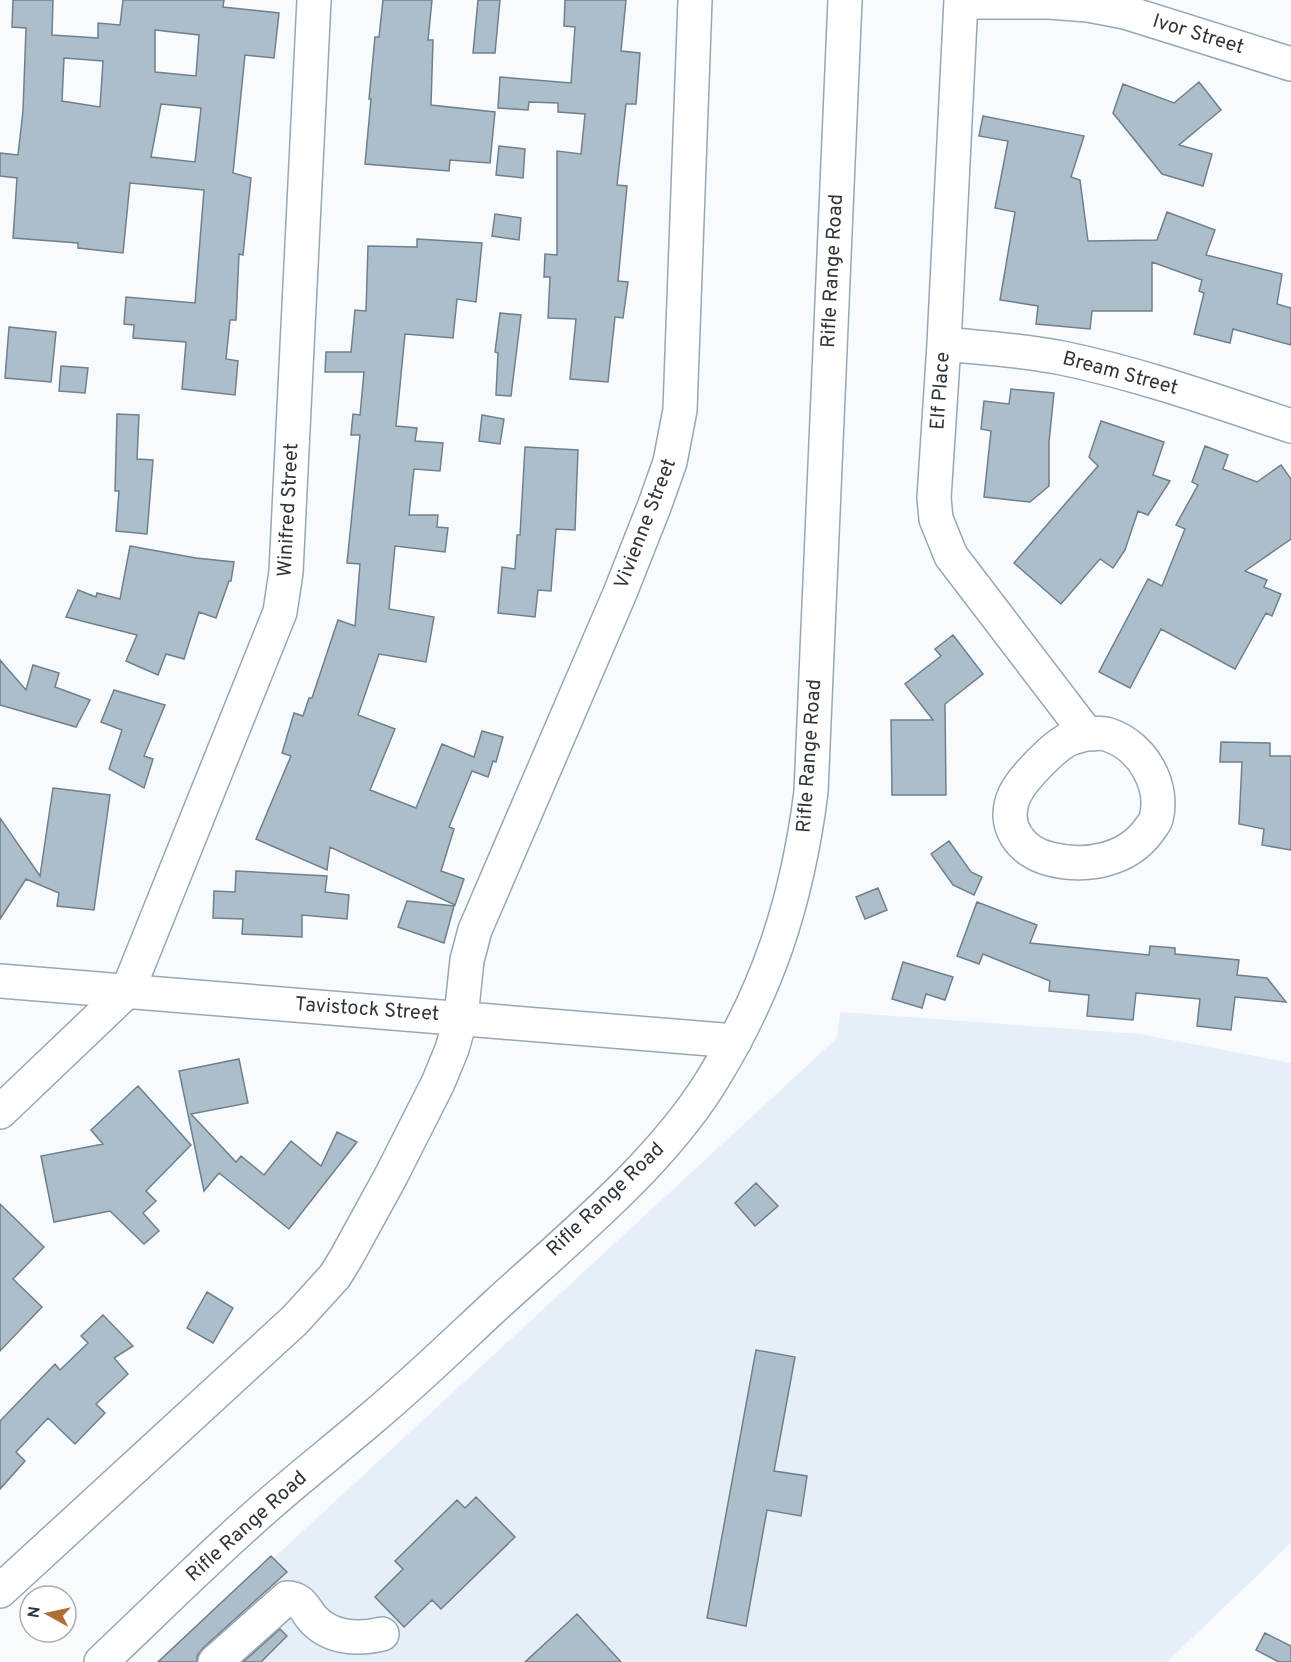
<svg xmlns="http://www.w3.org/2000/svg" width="1291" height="1662" font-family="Overpass,sans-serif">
  <rect width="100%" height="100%" fill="#f8fbfe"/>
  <path fill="#e6eff7" d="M 840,1012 L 1140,1034 L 1291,1063 L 1291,1543 L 1167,1662 L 161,1662 L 837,1038 Z"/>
  <path fill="#adbecb" stroke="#707f8b" stroke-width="1.5" fill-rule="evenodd" d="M 13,0 L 53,0 L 52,35 L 98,38 L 98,23 L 120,25 L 123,0 L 224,0 L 223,7 L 279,13 L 274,58 L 245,55 L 233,173 L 251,178 L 243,255 L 239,254 L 236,320 L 230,320 L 226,359 L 238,361 L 235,395 L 182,389 L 186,342 L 133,338 L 134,325 L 124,324 L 126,297 L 195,303 L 204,190 L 130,183 L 123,253 L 78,248 L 78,243 L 13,238 L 17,178 L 0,176 L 0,153 L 18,155 L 23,111 L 26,28 L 12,27 ZM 155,30 L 199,35 L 196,76 L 155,72 ZM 64,58 L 103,61 L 100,107 L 62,101 ZM 161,104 L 201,108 L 195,162 L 151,157 Z
    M 383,0 L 432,0 L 428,40 L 433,40 L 431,105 L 495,112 L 490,163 L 450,160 L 449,171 L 365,164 L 371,99 L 369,99 L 375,37 L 379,37 Z
    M 478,0 L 500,0 L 495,53 L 473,53 Z
    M 565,0 L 626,0 L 621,51 L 640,53 L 636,104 L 626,104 L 617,185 L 627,186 L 618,281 L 628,282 L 623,318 L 615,317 L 608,382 L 570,379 L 576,319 L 548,318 L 550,277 L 544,277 L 545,254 L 557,255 L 557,151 L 581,154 L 585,114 L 558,112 L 558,103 L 529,102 L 528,110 L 498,108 L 500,77 L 571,83 L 575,27 L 564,26 Z
    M 1199,82 L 1221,110 L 1179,145 L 1212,154 L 1203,186 L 1162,174 L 1113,113 L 1123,84 L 1174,103 Z
    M 983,116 L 1084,136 L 1071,177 L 1080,180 L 1088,241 L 1157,240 L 1167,212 L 1215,230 L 1206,255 L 1282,274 L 1277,304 L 1291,308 L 1291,345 L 1233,329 L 1230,343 L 1194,334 L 1204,293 L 1199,291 L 1202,280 L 1152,262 L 1152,311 L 1092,311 L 1090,329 L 1036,324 L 1038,306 L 1000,300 L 1015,212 L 995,208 L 1008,141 L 979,136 Z
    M 499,146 L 525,149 L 523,178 L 496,175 Z
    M 495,214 L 521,218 L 519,240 L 492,236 Z
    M 417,239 L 482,243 L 476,302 L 457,299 L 453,338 L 405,334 L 396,426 L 417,428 L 415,441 L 443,443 L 440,471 L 414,469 L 409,515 L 438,515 L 437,527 L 448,528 L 445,552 L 395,546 L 389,609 L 434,617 L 426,662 L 379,654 L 358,715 L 395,729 L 370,790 L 416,808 L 442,744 L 474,757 L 482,731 L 503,737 L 496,762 L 493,761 L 488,777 L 472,771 L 449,827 L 454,829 L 441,871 L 464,879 L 455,905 L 330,847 L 327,870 L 256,839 L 291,756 L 282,753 L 294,713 L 303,716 L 309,698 L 312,698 L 338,620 L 355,626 L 360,564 L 347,563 L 360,435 L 351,435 L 353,414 L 360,415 L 364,372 L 325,372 L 326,352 L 351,352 L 355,310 L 366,311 L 368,246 L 417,247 Z
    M 500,313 L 521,315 L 511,396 L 496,395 L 498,353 L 495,352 Z
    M 9,327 L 56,332 L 51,382 L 5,378 Z
    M 61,366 L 88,368 L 85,393 L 59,391 Z
    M 1011,389 L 1054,393 L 1049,442 L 1049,486 L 1030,502 L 984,497 L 991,431 L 981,429 L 984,401 L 1009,404 Z
    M 117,414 L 139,415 L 137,459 L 153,460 L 147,534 L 116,531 L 119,491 L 115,491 Z
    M 482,415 L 504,419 L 500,444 L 479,441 Z
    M 1101,421 L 1164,442 L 1153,475 L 1170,481 L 1148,515 L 1138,511 L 1125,550 L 1113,568 L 1100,559 L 1061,604 L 1014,563 L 1098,466 L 1089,457 Z
    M 1205,446 L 1228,455 L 1223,469 L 1257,482 L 1281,465 L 1291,479 L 1291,539 L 1245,571 L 1267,580 L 1264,587 L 1281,594 L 1272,616 L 1266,613 L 1235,669 L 1161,629 L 1130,688 L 1099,672 L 1148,579 L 1162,586 L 1185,529 L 1176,525 L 1198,485 L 1192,482 Z
    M 525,447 L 578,450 L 575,530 L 556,529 L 551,591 L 538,590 L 535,617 L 498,613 L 502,567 L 515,569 L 517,535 L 520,535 Z
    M 130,546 L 196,558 L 234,562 L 231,581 L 229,581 L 216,618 L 199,612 L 184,659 L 166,654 L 158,675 L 126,661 L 137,635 L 66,617 L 78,590 L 96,597 L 97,593 L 120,599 Z
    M 953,635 L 983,674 L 945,704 L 946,795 L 892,795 L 891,720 L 933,720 L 905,684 L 941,656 L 935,649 Z
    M 0,660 L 26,690 L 33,665 L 59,673 L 55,687 L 90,700 L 76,727 L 0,705 Z
    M 114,690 L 165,705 L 144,756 L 153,759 L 144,788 L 109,769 L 122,730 L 101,722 Z
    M 1221,742 L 1270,743 L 1270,756 L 1291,756 L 1291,850 L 1262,845 L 1264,829 L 1239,824 L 1242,762 L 1220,762 Z
    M 53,788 L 110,795 L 94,910 L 57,906 L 59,893 L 26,879 L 0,919 L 0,818 L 40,876 Z
    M 949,841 L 971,872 L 982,877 L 974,895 L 953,885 L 931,854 Z
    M 236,871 L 327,876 L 325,892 L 349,895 L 347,919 L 302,915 L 302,937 L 242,934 L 243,919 L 213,918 L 214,891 L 235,892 Z
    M 878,888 L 887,910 L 865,919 L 856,897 Z
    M 407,901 L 454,906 L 444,943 L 398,927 Z
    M 977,902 L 1037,925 L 1030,943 L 1149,955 L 1150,946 L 1175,948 L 1175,954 L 1239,960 L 1237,975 L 1267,978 L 1286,1002 L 1235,997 L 1231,1030 L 1197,1026 L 1200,999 L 1136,993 L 1133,1020 L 1087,1016 L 1089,995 L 1049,991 L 1050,981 L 983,954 L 979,964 L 957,956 Z
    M 903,962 L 953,977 L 945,1000 L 926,994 L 922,1008 L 892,999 Z
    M 239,1059 L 248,1103 L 191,1114 L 236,1162 L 241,1156 L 264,1175 L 291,1141 L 321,1166 L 337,1132 L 357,1142 L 289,1229 L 219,1173 L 204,1191 L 179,1071 Z
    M 138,1086 L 191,1145 L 146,1191 L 156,1201 L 143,1213 L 159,1231 L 144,1244 L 110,1211 L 54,1222 L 41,1156 L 103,1144 L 91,1130 Z
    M 756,1183 L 778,1206 L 755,1226 L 735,1203 Z
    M 0,1204 L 44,1247 L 13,1279 L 42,1307 L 0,1351 Z
    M 207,1292 L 233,1308 L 213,1343 L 187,1328 Z
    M 103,1315 L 133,1346 L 114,1358 L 128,1374 L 96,1404 L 105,1413 L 75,1444 L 48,1418 L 16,1452 L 25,1461 L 0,1489 L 0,1421 L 55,1364 L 60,1370 L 88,1343 L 81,1336 Z
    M 756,1350 L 795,1357 L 774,1471 L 807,1476 L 801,1516 L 767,1510 L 746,1626 L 707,1618 Z
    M 476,1497 L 515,1537 L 441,1609 L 432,1600 L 404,1627 L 375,1597 L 403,1569 L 395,1561 L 457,1500 L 465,1508 Z
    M 271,1556 L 287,1572 L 203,1648 L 197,1656 L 197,1662 L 158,1662 Z
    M 577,1614 L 621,1662 L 525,1662 Z
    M 280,1629 L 287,1636 L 261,1662 L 243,1662 Z
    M 1265,1633 L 1291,1646 L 1291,1662 L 1279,1662 L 1256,1650 Z"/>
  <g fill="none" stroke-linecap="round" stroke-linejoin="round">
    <defs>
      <path id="minor" d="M 961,0 L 944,344 L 934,498 L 936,519 L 951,556 L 1087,734
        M 961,2 L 1049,2 L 1088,5 L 1125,12 L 1291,64
        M 944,344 C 983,348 1024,350 1062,358 C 1140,374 1216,401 1291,426
        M 1087,734 C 1094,734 1103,732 1109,735 C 1142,746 1165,785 1156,819 C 1155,823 1151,827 1149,830 C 1127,861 1085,868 1050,859 C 1021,852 1000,825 1015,794 C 1023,778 1053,747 1069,739 C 1075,737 1081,735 1087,734 Z
        M 0,981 L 735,1041
        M 0,1112 L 128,990 L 280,612 L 286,572 L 314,0
        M 0,1591 L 295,1320 L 335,1276 L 346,1258 L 391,1176 L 438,1083 L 452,1049 L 461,1017 L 467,960 L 475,930 L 620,593 L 654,507 L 670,462 L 680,410 L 695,0
        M 215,1662 L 287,1598 C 301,1598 304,1608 312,1618 C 329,1638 357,1640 382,1634"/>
      <path id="major" d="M 101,1662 C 156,1610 209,1557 266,1507 C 300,1477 337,1448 372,1418 C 415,1382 455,1343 496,1305 C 569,1238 656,1168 709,1085 C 768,991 797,902 811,792 L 845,0"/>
    </defs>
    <use href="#minor" stroke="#97a7b4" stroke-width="36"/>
    <use href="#major" stroke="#97a7b4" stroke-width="36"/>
    <use href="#minor" stroke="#fff" stroke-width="33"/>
    <use href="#major" stroke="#fff" stroke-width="33"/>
  </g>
  <g text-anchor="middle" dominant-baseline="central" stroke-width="6" stroke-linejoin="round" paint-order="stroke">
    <g font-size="20" fill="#2e353a" stroke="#fff">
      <text transform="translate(1198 35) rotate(17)">Ivor Street</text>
      <text transform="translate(833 271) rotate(-87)">Rifle Range Road</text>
      <text transform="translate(1120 374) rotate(15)">Bream Street</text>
      <text transform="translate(941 391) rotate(-86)">Elf Place</text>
      <text transform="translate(289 510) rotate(-87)">Winifred Street</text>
      <text transform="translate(646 524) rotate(-69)">Vivienne Street</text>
      <text transform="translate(810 756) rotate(-86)">Rifle Range Road</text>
      <text transform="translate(367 1010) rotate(4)">Tavistock Street</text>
      <text transform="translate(606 1200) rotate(-44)">Rifle Range Road</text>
      <text transform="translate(247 1527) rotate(-42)">Rifle Range Road</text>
    </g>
  </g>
  <g transform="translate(48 1614) rotate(278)"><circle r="28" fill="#ffffff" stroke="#abaeb0" stroke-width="1.5"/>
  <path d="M0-4.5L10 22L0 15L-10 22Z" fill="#ae6e36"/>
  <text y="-9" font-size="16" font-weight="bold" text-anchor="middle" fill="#2e353a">N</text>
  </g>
</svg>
